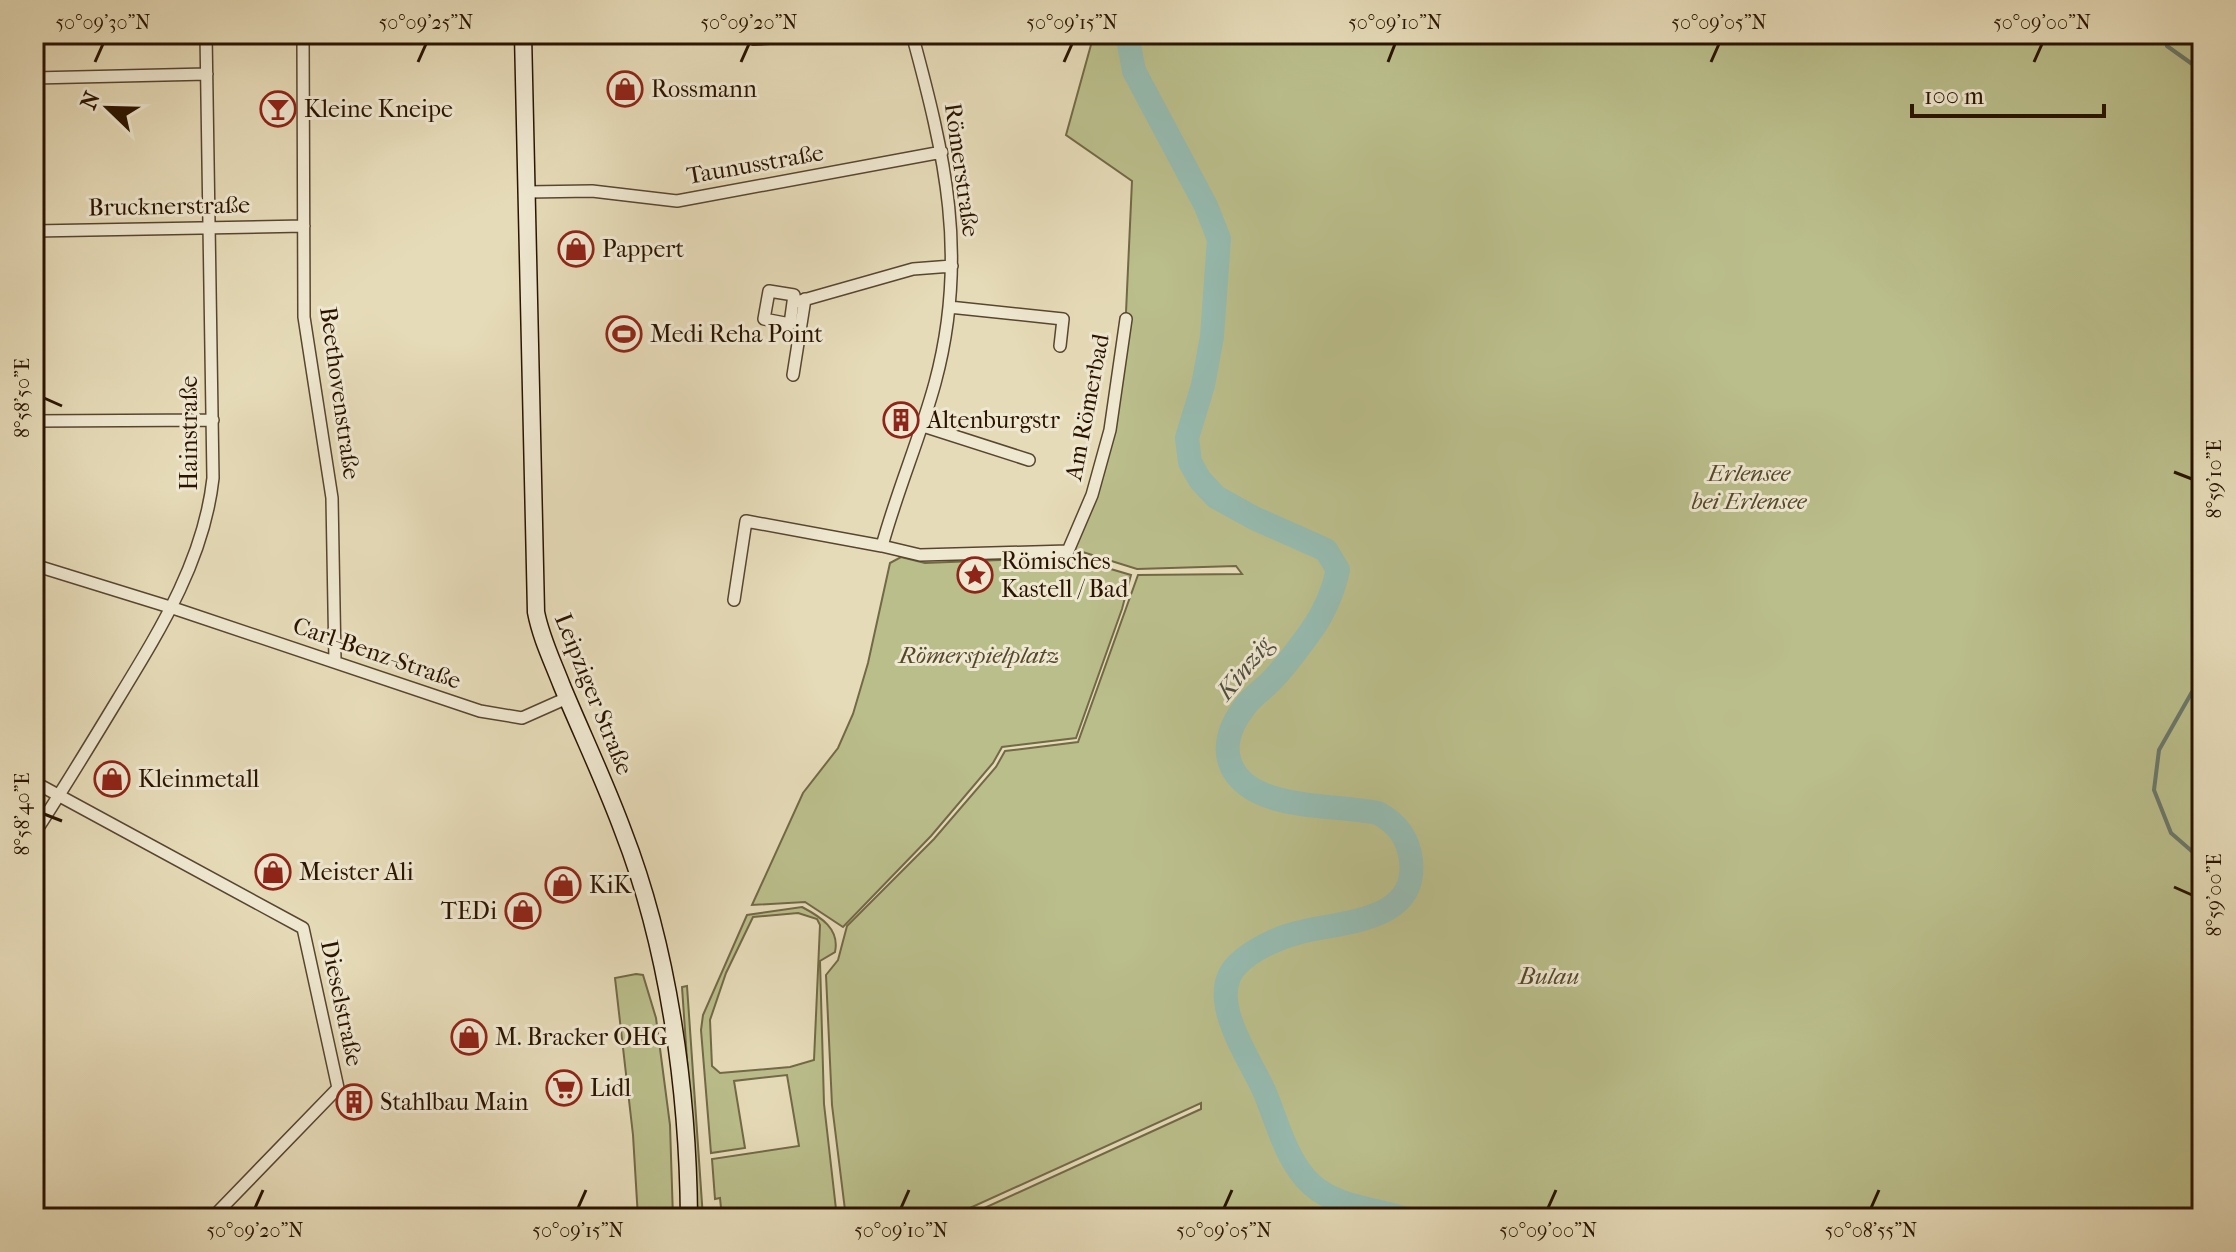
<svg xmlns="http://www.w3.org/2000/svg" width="2236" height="1252" font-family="'IM FELL French Canon',serif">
  <rect width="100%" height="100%" fill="#e6dbb8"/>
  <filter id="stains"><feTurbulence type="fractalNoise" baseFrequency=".0025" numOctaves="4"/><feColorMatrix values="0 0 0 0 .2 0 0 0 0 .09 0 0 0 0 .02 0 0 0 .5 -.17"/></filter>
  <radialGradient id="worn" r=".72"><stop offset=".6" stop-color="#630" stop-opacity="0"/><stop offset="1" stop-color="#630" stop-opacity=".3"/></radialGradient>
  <path fill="#babe8b" stroke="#726946" stroke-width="2" fill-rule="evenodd" d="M 1094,34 L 2202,34 L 2202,1218 L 985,1218 L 980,1210 L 1201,1109 L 1201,1103 L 948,1218 L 846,1218 L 832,1105 L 826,975 L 838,960 L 847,926 L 934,839 L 996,767 L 1005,751 L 1078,742 L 1138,575 L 1242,574 L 1236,566 L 1137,569 L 1073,549 L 1113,432 L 1123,378 L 1132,181 L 1066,135 Z
    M 901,557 L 925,563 L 1070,557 L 1131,575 L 1122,609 L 1076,738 L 1002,747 L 993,763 L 931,836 L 843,927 L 805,902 L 752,905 L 803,793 L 838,748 L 853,714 L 868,663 L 890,563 Z
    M 802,907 C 821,917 840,929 835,952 L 820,961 L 824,1104 L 837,1218 L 722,1218 L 720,1198 L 715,1199 L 712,1159 L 799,1146 L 787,1075 L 734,1081 L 745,1148 L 711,1153 L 701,1030 L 703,1015 L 747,915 ZM 798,913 L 817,919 L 820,925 L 814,1060 L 790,1067 L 720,1073 L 712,1066 L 710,1020 L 726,973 L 753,917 Z
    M 636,974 L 643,975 L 656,1018 L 670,1125 L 673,1218 L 638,1218 L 633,1135 L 615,978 Z
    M 687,986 L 703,1218 L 698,1218 L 682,987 Z"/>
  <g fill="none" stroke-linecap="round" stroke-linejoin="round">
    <path stroke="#6a786a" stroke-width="4" d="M 2163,34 L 2167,46 L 2202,71
      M 2202,681 L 2192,692 L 2159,750 L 2154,790 L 2171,833 L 2202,860"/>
    <path stroke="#96bbb0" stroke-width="24" d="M 1127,34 L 1134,71 L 1206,206 L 1219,239 L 1212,337 L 1203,385 L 1187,438 L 1190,462 L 1200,480 L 1216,497 L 1254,518 L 1326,550 L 1338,570 C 1333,592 1324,613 1311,631 C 1298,649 1284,669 1268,684 C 1261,691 1252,697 1246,705 C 1211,749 1228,787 1281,800 C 1312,808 1346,807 1378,813 C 1398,824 1408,838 1411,860 C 1418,924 1339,921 1297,933 C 1277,938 1252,950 1238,964 C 1203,997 1252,1061 1265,1093 C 1278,1124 1286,1161 1312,1185 C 1337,1207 1372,1208 1403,1218"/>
    <defs>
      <path id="minor" d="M 303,34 L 304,317 L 332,498 L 335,661
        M 742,34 L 754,39 L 841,34
        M 34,78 L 207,74
        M 527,192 L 592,191 L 677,201 L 942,152
        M 34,231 L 304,226
        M 769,291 L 794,295 L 790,324 L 764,319 Z
        M 793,303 L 913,269 L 952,266
        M 949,307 L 1063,319 L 1060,346
        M 793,375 L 805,299
        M 34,421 L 213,420
        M 920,425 L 1029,460
        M 882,546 C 897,491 920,438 935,383 C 969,257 945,155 912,34
        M 34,565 L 173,608 L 480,711 L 522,718 L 567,698
        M 734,600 L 746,521 L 882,546 L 920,555 L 1068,551 L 1092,495 L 1110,430 L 1126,319
        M 34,782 L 303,928 L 338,1088 L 212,1218
        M 34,834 C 63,790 90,745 118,699 C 160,630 204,560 213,478 L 206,34"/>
      <path id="secondary" d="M 523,34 L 536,612 C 541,638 552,660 562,686 C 582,734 605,782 623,831 C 669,949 688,1092 689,1218"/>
    </defs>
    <use href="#minor" stroke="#58462f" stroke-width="14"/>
    <use href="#secondary" stroke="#291401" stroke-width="19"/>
    <use href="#minor" stroke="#efe8d1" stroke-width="11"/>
    <use href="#secondary" stroke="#efe8d1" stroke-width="16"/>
  </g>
  <path fill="none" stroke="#291401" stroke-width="3" d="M 95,62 L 103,44M 418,62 L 426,44M 741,62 L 749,44M 1064,62 L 1072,44M 1388,62 L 1395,44M 1711,62 L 1719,44M 2034,62 L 2042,44M 44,398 L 62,406M 2174,472 L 2192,479M 44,814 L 62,821M 2174,887 L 2192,895M 255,1208 L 263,1190M 578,1208 L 586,1190M 901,1208 L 909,1190M 1224,1208 L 1232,1190M 1548,1208 L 1556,1190M 1871,1208 L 1879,1190"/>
  <defs>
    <symbol id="shop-ring" viewBox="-11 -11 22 22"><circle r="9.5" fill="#efe8d1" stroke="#8f2418" stroke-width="1.5"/><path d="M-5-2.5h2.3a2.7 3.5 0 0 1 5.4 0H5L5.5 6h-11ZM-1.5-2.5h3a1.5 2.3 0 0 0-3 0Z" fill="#8f2418"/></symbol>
    <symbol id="bar-ring" viewBox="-11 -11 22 22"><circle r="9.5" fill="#efe8d1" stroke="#8f2418" stroke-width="1.5"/><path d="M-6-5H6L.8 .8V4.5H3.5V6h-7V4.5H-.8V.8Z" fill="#8f2418"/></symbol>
    <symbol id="stadium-ring" viewBox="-11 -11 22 22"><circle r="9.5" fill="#efe8d1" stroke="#8f2418" stroke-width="1.5"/><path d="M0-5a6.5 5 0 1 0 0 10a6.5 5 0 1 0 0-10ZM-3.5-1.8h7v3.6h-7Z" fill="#8f2418"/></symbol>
    <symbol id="building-ring" viewBox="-11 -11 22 22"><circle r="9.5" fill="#efe8d1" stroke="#8f2418" stroke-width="1.5"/><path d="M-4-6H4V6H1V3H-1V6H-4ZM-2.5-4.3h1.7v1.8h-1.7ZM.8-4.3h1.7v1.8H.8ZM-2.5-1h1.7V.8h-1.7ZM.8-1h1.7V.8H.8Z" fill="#8f2418"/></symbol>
    <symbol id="sight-ring" viewBox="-11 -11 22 22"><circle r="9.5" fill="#efe8d1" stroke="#8f2418" stroke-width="1.5"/><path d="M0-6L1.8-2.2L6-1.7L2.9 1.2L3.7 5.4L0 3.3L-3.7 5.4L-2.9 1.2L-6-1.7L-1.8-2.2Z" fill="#8f2418"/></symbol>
    <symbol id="supermarket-ring" viewBox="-11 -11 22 22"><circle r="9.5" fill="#efe8d1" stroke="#8f2418" stroke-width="1.5"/><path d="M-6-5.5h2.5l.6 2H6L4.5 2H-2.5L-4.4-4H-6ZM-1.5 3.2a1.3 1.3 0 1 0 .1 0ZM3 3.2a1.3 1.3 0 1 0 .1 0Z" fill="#8f2418"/></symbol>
  </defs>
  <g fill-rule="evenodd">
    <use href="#shop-ring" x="605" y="69" width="40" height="40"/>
    <use href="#bar-ring" x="258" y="89" width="40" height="40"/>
    <use href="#shop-ring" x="556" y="229" width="40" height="40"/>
    <use href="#stadium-ring" x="604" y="314" width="40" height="40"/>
    <use href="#building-ring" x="881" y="400" width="40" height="40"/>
    <use href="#sight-ring" x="955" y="555" width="40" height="40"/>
    <use href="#shop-ring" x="92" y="759" width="40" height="40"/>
    <use href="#shop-ring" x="253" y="852" width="40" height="40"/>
    <use href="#shop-ring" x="543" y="865" width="40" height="40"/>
    <use href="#shop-ring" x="503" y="891" width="40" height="40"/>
    <use href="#shop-ring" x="449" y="1017" width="40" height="40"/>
    <use href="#supermarket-ring" x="544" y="1068" width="40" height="40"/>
    <use href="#building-ring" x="334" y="1082" width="40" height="40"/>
  </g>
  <g text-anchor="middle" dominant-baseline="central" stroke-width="6" stroke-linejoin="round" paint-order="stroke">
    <g font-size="24" fill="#291401" stroke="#efe8d1" text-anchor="start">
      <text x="651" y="89">Rossmann</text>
      <text x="304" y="109">Kleine Kneipe</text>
      <text x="602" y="249">Pappert</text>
      <text x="650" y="334">Medi Reha Point</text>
      <text x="927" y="420">Altenburgstr</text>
      <text x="1001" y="561">Römisches<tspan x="1001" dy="28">Kastell / Bad</tspan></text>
      <text x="138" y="779">Kleinmetall</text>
      <text x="299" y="872">Meister Ali</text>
      <text x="589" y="885">KiK</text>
      <text x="497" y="911" text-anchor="end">TEDi</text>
      <text x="495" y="1037">M. Bracker OHG</text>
      <text x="590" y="1088">Lidl</text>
      <text x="380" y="1102">Stahlbau Main</text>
    </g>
    <g font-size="24" fill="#291401" stroke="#efe8d1">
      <text transform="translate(755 164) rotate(-10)">Taunusstraße</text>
      <text transform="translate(962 170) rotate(82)">Römerstraße</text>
      <text transform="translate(169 206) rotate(-1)">Brucknerstraße</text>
      <text transform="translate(340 393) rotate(82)">Beethovenstraße</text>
      <text transform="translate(1087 407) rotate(-79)">Am Römerbad</text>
      <text transform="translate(189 433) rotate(-90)">Hainstraße</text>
      <text transform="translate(377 653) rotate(19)">Carl-Benz-Straße</text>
      <text transform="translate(594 694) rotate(68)">Leipziger Straße</text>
      <text transform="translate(342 1003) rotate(78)">Dieselstraße</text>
    </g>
    <g font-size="24" font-style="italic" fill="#54472a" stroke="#efe8d1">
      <text x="1749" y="473">Erlensee<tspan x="1749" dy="28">bei Erlensee</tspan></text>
      <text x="979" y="655">Römerspielplatz</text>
      <text x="1549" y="976">Bulau</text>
    </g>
    <g font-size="26" font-style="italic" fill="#4f4e3e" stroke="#efe8d1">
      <text transform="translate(1244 668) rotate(-51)">Kinzig</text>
    </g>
  </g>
  <rect width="2236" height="1252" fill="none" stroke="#e6dbb8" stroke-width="88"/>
  <g transform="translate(108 108) rotate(293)" stroke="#efe8d1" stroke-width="6" paint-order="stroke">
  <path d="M0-6L14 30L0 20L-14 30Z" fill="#291401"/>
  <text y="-12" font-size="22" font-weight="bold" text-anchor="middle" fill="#291401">N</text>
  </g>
  <path d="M1912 104v12h192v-12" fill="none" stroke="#291401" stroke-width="4"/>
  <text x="1924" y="104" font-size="24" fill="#291401" stroke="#efe8d1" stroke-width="6" paint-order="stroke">100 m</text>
  <rect x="44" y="44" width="2148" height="1164" fill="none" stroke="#291401" stroke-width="3"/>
  <g font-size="20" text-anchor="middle" fill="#291401">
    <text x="103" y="29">50°09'30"N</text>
    <text x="426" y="29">50°09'25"N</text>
    <text x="749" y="29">50°09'20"N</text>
    <text x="1072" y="29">50°09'15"N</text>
    <text x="1395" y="29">50°09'10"N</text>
    <text x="1719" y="29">50°09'05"N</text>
    <text x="2042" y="29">50°09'00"N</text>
    <text transform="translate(22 398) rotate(-90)" y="7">8°58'50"E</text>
    <text transform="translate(2214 479) rotate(-90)" y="7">8°59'10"E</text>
    <text transform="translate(22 814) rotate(-90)" y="7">8°58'40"E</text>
    <text transform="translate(2214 895) rotate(-90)" y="7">8°59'00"E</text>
    <text x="255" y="1237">50°09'20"N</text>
    <text x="578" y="1237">50°09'15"N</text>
    <text x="901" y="1237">50°09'10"N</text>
    <text x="1224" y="1237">50°09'05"N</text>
    <text x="1548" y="1237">50°09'00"N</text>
    <text x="1871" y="1237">50°08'55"N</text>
  </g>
  <rect width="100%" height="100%" filter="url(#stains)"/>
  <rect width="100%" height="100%" fill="url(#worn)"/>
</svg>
